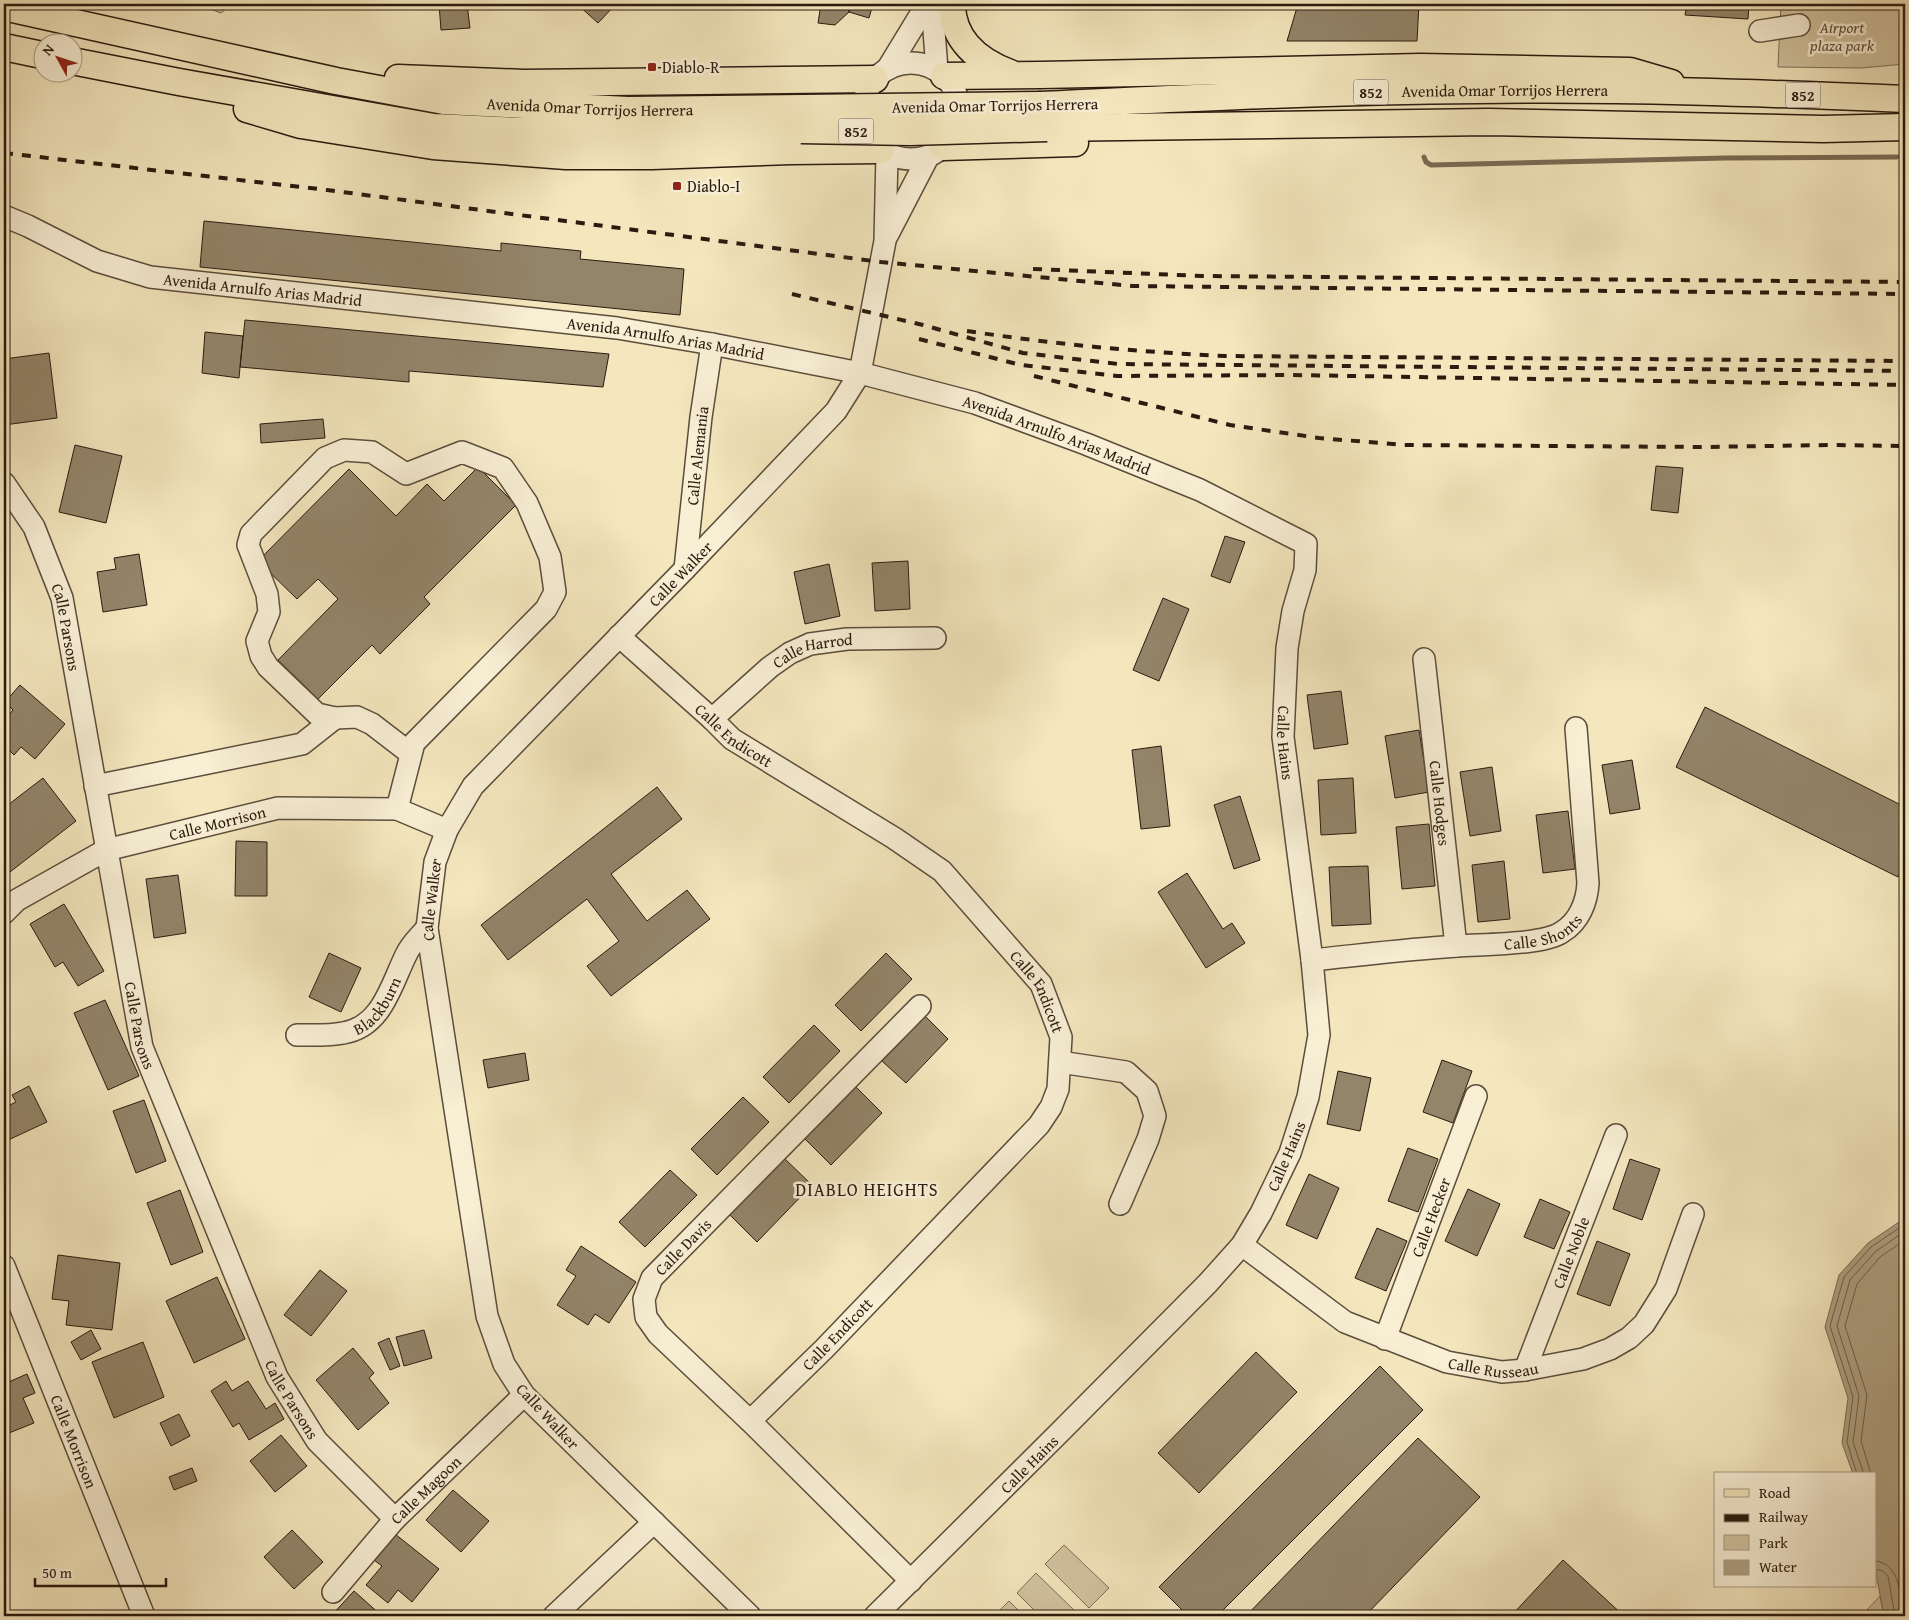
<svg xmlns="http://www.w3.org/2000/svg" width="1909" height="1620" font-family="'Gentium Book Plus',serif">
  <rect width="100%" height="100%" fill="#f4e7be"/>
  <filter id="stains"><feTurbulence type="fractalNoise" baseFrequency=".004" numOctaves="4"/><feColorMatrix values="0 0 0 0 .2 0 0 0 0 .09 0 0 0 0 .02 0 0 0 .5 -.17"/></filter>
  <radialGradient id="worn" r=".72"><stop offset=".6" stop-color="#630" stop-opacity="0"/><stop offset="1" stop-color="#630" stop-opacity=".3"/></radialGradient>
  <path fill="#d2c4a0" stroke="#7e6f58" d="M 197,4 L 232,4 L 221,13 Z
    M 1781,4 L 1905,4 L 1905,64 L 1861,68 L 1778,67 Z
    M 1064,1545 L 1109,1588 L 1089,1608 L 1045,1564 Z
    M 1036,1573 L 1080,1616 L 1040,1616 L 1017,1593 Z
    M 1880,1596 L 1884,1616 L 1864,1616 L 1865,1612 Z
    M 1009,1601 L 1024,1616 L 994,1616 Z"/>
  <path fill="#afa182" stroke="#7a6b54" d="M 1905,1210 L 1905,1616 L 1884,1616 L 1875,1568 L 1875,1474 L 1853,1474 L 1842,1443 L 1848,1398 L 1825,1327 L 1839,1275 L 1868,1243 L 1902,1220 Z"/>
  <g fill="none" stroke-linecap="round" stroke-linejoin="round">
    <path stroke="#6c5e48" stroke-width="1" d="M 1857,1474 L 1847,1442 L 1853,1397 L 1830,1326 L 1844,1277 L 1871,1247 L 1905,1224
      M 1864,1474 L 1853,1442 L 1859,1396 L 1837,1326 L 1850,1280 L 1875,1252 L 1905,1231
      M 1871,1474 L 1861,1441 L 1867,1395 L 1845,1326 L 1857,1284 L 1880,1257 L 1905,1240
      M 1875,1561 C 1899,1562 1902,1597 1903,1616
      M 1875,1569 L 1883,1571 L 1888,1576 L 1895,1616"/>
    <path stroke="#7a6b54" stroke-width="5" d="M 1424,157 L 1426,162 L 1431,165 L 1725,158 L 1897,157"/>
  </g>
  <path fill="#93856a" stroke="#2a1a0f" d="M 439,4 L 467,4 L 470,28 L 441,30 Z
    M 577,4 L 616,4 L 598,23 Z
    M 821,4 L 850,4 L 849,12 L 835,25 L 818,23 Z
    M 850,4 L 873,4 L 869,18 L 849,12 Z
    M 1298,4 L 1419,4 L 1417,41 L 1287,41 Z
    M 1687,4 L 1749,4 L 1748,19 L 1685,15 Z
    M 204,221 L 501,251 L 501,243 L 581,251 L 580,259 L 684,269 L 680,315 L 200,267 Z
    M 245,320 L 609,354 L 603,387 L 409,371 L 409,382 L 240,367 Z
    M 205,332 L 243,336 L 239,378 L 202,373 Z
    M 49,353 L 57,418 L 4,425 L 4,359 Z
    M 323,419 L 325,438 L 261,443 L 260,424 Z
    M 75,445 L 122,456 L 106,523 L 59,512 Z
    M 1656,466 L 1683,468 L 1678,513 L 1651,510 Z
    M 478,467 L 516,505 L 424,597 L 430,604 L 380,654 L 372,645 L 318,699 L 278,660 L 338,599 L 318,579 L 297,599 L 258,561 L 349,469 L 396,516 L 427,484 L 444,501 Z
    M 1225,536 L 1245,542 L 1230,583 L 1211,576 Z
    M 139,554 L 147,605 L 103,612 L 97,572 L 116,569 L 114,558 Z
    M 908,561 L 910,609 L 875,611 L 872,563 Z
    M 829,564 L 840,616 L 805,624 L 794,572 Z
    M 1163,598 L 1189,609 L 1159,681 L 1133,670 Z
    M 20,685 L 65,724 L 35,759 L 21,747 L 14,755 L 4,745 L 4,721 L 13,710 L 5,702 Z
    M 1341,691 L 1348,744 L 1314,749 L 1307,695 Z
    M 1705,707 L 1905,807 L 1905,862 L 1898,877 L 1676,767 Z
    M 1419,730 L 1429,792 L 1395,798 L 1385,736 Z
    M 1161,746 L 1170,826 L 1141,829 L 1132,750 Z
    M 1632,760 L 1640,809 L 1610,814 L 1602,765 Z
    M 1492,767 L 1501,831 L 1470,836 L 1460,772 Z
    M 43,778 L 76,821 L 10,872 L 4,864 L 4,808 Z
    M 1353,778 L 1356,833 L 1321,835 L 1318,780 Z
    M 657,787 L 682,819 L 611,874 L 647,921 L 687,890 L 710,919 L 611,996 L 587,966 L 619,941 L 587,899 L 508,960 L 481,925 Z
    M 1240,796 L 1260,860 L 1234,869 L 1214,805 Z
    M 1568,811 L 1575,869 L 1543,873 L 1536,815 Z
    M 1429,824 L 1435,886 L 1402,889 L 1396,827 Z
    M 236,841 L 267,842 L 267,896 L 235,896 Z
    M 1504,861 L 1510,919 L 1478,922 L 1472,865 Z
    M 1368,866 L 1371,924 L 1332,926 L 1329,867 Z
    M 1187,873 L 1223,929 L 1232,923 L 1245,943 L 1206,968 L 1158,892 Z
    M 178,875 L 186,933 L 154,938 L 146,879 Z
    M 64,904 L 104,971 L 78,986 L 63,962 L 55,967 L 30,924 Z
    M 329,953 L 361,968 L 341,1012 L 309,997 Z
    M 886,953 L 912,979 L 861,1031 L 835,1005 Z
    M 105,1000 L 139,1076 L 108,1090 L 74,1013 Z
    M 925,1016 L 948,1039 L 906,1083 L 882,1061 Z
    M 814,1025 L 840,1051 L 789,1103 L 763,1077 Z
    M 525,1053 L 529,1080 L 488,1088 L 483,1060 Z
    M 1442,1060 L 1472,1071 L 1453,1123 L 1423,1112 Z
    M 1338,1071 L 1371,1078 L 1360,1131 L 1327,1124 Z
    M 29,1086 L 47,1122 L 6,1141 L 4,1136 L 4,1108 L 16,1102 L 12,1095 Z
    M 856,1087 L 882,1113 L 831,1165 L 805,1139 Z
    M 743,1097 L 769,1122 L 717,1175 L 691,1149 Z
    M 144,1100 L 166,1161 L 136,1173 L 113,1111 Z
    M 1408,1148 L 1438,1159 L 1418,1212 L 1388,1201 Z
    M 784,1158 L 812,1185 L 757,1242 L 729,1214 Z
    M 1630,1159 L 1660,1169 L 1642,1220 L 1613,1209 Z
    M 670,1170 L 697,1195 L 645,1247 L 619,1222 Z
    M 1309,1174 L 1339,1188 L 1317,1239 L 1286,1225 Z
    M 1468,1189 L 1500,1204 L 1477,1256 L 1445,1241 Z
    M 180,1190 L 203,1252 L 171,1265 L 147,1203 Z
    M 1540,1199 L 1570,1212 L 1554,1249 L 1524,1237 Z
    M 1377,1228 L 1407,1241 L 1386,1291 L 1355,1278 Z
    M 1597,1241 L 1630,1254 L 1610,1306 L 1577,1294 Z
    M 581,1246 L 636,1282 L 609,1323 L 595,1314 L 588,1325 L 557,1305 L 576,1276 L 566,1270 Z
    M 58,1255 L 120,1263 L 112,1330 L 66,1325 L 69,1301 L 52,1299 Z
    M 320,1270 L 347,1291 L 311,1336 L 284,1315 Z
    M 217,1277 L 245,1339 L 194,1363 L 166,1301 Z
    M 4,1325 L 10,1337 L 4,1340 Z
    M 91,1330 L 101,1349 L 81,1360 L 71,1342 Z
    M 424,1330 L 432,1358 L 404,1366 L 396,1337 Z
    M 389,1338 L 400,1366 L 390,1370 L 378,1343 Z
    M 143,1342 L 164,1397 L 114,1418 L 92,1362 Z
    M 353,1348 L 374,1373 L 369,1378 L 389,1403 L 358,1430 L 316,1380 Z
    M 1256,1352 L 1297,1392 L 1199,1493 L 1158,1453 Z
    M 1380,1366 L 1423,1410 L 1217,1616 L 1188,1616 L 1159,1587 Z
    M 27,1374 L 35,1393 L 23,1398 L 34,1423 L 4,1435 L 4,1384 Z
    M 226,1381 L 232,1391 L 248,1381 L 266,1409 L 275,1403 L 284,1419 L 249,1440 L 239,1423 L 233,1427 L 211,1391 Z
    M 179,1414 L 190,1436 L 171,1446 L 160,1423 Z
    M 281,1435 L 307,1466 L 275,1492 L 250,1461 Z
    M 1418,1438 L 1480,1497 L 1365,1616 L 1246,1616 Z
    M 192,1468 L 197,1481 L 174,1490 L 169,1477 Z
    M 453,1490 L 489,1521 L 461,1552 L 426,1520 Z
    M 292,1530 L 323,1562 L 294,1589 L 264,1557 Z
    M 395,1534 L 439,1569 L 412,1602 L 398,1590 L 388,1603 L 366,1585 L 382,1566 L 374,1560 Z
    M 1563,1560 L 1624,1616 L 1511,1616 Z
    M 354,1591 L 382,1616 L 331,1616 Z"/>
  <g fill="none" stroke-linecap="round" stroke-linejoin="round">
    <defs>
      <g id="minor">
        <path d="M 932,4 L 937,70"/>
        <path d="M 1760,31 L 1799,25"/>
        <circle cx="911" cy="111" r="48"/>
        <path d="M 888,68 L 927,4"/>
        <path id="s1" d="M 4,216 L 28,226 L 97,261 L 150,277 L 617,328 L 712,344 L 860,373 L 975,403 L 1086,444 L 1200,490 L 1306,544 L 1305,570 L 1293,611 L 1287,648 L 1283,737 L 1312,960 L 1319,1035 L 1308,1097 L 1290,1153 L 1261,1213 L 1242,1245 L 1208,1283 L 1058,1434 L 875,1616"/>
        <path d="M 887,236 L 928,157"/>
        <path id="s2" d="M 4,483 L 34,527 L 62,598 L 142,1047 L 277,1377 L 317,1441 L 395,1519"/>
        <path id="s3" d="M 685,569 L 701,417 L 712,344"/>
        <path id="s4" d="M 619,636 L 712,719 L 732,739 L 894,838 L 942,871 L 1041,984 L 1061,1037 L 1058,1089 L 1051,1107 L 1039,1125 L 824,1349 L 750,1421"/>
        <path id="s5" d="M 1424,659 L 1456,946"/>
        <path id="s6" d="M 712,719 L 770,667 L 790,653 L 810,644 L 847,639 L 935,638"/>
        <path d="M 95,786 L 302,744 L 335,718"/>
        <path d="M 397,809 L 414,743 L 546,609 L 555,592 L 550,557 L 527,503 L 503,468 L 462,452 L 406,474 L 372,452 L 344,450 L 325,458 L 251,534 L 248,545 L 267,594 L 269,612 L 257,641 L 261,656 L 268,667 L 317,714 L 335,718 L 357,717 L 372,724 L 411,754"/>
        <path id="s7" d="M 4,913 L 17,900 L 106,850 L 278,808 L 397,809 L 447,830"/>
        <path id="s8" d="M 1312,960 C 1361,955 1409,949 1457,946 C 1482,944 1544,945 1562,932 C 1579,922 1587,902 1588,883 L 1576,728"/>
        <path id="s9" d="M 297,1035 C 312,1035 328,1036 343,1033 C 382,1027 391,985 406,955 C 410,945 420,936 427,928"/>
        <path d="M 1060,1062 L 1126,1072 L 1147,1091 L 1155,1116 L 1148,1139 L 1120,1204"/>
        <path id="s10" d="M 1242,1245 L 1345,1322 L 1447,1362 L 1502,1372 L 1525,1370 L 1583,1359 L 1610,1349 L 1629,1338 L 1644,1324 L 1666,1289 L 1693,1214"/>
        <path id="s11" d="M 4,1266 L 144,1616"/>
        <path id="s12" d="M 1385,1339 L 1476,1096"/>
        <path id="s13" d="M 1525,1370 L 1616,1135"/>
        <path id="s14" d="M 911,1581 L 750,1421 L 658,1334 L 646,1317 L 644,1299 L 652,1278 L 920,1006"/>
        <path id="s15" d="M 333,1592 L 395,1519 L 524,1395"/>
        <path d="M 554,1616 L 654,1522"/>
        <path id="s16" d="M 750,1616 L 524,1395 L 504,1364 L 487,1316 L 427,928 L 435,862 L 447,830 L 473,786 L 685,569 L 836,411 L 860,373 L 885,241 L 887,154"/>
      </g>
      <g id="major">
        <path d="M 952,4 C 952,40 978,61 1010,73"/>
        <path id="s17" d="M 4,7 L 336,81 L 444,101 L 628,110 L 804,108"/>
        <path d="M 4,47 L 42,55"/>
        <path d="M 72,61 L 179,82 L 434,127 L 518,131 L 801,130"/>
        <path d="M 944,76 L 1041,75 L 1421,67 L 1630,71 L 1671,83"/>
        <path d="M 398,78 L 524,83 L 875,79"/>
        <path id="s18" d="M 1041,105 C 1187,98 1333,91 1479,90 C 1621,88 1763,93 1905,99"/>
        <path d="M 247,109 L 301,125 L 433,146 L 566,156 L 652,156 L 791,151 L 881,150"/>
        <path d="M 1047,128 L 1489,122 L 1823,129 L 1905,127"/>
        <path d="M 943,147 L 1075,143"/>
      </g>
    </defs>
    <use href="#minor" stroke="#5c4d3b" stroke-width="24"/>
    <use href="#major" stroke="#2a1a0f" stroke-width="29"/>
    <use href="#minor" stroke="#f8efd5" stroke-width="21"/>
    <use href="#major" stroke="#f4e7be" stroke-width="26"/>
    <path stroke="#2a1a0f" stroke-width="4" stroke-dasharray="9 9" stroke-linecap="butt" d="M 4,153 L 327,190 L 881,262 L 1132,286 L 1905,294
      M 1033,269 L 1202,276 L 1905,282
      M 792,294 L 923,325 L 1023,353 L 1118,364 L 1905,371
      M 967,331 C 1053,344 1138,352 1225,356 L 1905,361
      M 919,339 L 1021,365 L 1117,376 L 1291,375 L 1905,385
      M 1034,376 L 1230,425 L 1319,438 L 1404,445 L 1703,447 L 1832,445 L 1905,446"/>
    <defs>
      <path id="major-bridge" d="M 804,108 L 1041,105
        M 801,130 L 910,132 L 1047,128"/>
    </defs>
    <use href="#major-bridge" stroke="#2a1a0f" stroke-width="29" stroke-linecap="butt"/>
    <use href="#major-bridge" stroke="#f4e7be" stroke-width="26"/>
  </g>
  <g fill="#8f2418" stroke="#f8efd5" stroke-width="2">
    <rect x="647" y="62" width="10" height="10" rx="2.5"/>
    <rect x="672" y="181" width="10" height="10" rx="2.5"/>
  </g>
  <g text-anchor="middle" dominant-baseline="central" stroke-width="5" stroke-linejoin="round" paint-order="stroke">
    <g fill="#f8efd5" stroke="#685a4a" stroke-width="1">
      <rect x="1353.5" y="79.5" width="35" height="25" rx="4"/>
      <rect x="1785.5" y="82.5" width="35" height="25" rx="4"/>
      <rect x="838.5" y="118.5" width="35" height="25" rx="4"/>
    </g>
    <g font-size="15" font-weight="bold" fill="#2a1a0f">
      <text x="1371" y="92">852</text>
      <text x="1803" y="95">852</text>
      <text x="856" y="131">852</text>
    </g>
    <g font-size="16" font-style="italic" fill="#5c4d3a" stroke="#f8efd5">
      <text x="1842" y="27">Airport<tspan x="1842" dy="18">plaza park</tspan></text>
    </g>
    <g font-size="16" fill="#2a1a0f" stroke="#f8efd5" text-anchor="start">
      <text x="662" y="67">Diablo-R</text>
      <text x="687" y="186">Diablo-I</text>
    </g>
    <g font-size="16" fill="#2a1a0f" stroke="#f8efd5">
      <text stroke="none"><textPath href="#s18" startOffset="464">Avenida Omar Torrijos Herrera</textPath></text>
      <text transform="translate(995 105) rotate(-1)">Avenida Omar Torrijos Herrera</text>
      <text stroke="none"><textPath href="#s17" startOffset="596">Avenida Omar Torrijos Herrera</textPath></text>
      <text stroke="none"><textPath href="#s1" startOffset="272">Avenida Arnulfo Arias Madrid</textPath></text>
      <text stroke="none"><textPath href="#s1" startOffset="678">Avenida Arnulfo Arias Madrid</textPath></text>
      <text stroke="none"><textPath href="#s1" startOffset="1082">Avenida Arnulfo Arias Madrid</textPath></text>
      <text stroke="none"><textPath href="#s3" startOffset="114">Calle Alemania</textPath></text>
      <text stroke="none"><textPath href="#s16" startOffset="1245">Calle Walker</textPath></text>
      <text stroke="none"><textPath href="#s2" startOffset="159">Calle Parsons</textPath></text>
      <text stroke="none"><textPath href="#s6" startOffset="125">Calle Harrod</textPath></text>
      <text stroke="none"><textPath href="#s4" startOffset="152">Calle Endicott</textPath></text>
      <text stroke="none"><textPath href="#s1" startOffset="1556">Calle Hains</textPath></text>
      <text stroke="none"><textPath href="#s5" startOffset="145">Calle Hodges</textPath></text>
      <text stroke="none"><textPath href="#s7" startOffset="235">Calle Morrison</textPath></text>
      <text stroke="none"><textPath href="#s16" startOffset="825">Calle Walker</textPath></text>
      <text stroke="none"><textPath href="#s8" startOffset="234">Calle Shonts</textPath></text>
      <text stroke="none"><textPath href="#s4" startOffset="556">Calle Endicott</textPath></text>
      <text stroke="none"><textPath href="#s9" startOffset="92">Blackburn</textPath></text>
      <text stroke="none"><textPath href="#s2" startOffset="564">Calle Parsons</textPath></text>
      <text transform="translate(1286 1156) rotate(-67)">Calle Hains</text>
      <text stroke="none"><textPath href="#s12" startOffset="130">Calle Hecker</textPath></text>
      <text stroke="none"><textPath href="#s14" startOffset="459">Calle Davis</textPath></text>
      <text stroke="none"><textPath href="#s13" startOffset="126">Calle Noble</textPath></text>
      <text transform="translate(837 1334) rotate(-46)">Calle Endicott</text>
      <text stroke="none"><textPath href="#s10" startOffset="285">Calle Russeau</textPath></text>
      <text stroke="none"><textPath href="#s2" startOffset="969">Calle Parsons</textPath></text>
      <text transform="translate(548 1416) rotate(47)">Calle Walker</text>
      <text stroke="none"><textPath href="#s11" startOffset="189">Calle Morrison</textPath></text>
      <text transform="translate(1029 1464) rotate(-45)">Calle Hains</text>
      <text stroke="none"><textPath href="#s15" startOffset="138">Calle Magoon</textPath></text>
    </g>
    <g font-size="18" letter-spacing="1" fill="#2a1a0f" stroke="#f8efd5">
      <text x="867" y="1189">DIABLO HEIGHTS</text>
    </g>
  </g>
  <rect width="1909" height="1620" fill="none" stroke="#f4e7be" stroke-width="20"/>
  <rect x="5" y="5" width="1899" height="1610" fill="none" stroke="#2a1a0f" stroke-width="2.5"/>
  <rect x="10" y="10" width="1889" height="1600" fill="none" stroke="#2a1a0f"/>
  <rect x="1714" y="1472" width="162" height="115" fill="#f8efd5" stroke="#a69a86"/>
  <rect x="1724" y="1489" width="25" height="8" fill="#f4e7be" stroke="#a69a86"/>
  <text x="1759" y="1498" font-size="15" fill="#2a1a0f">Road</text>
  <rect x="1724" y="1514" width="25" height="8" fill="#2a1a0f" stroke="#a69a86"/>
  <text x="1759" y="1522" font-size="15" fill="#2a1a0f">Railway</text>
  <rect x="1724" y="1535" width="25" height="15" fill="#d2c4a0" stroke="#a69a86"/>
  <text x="1759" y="1548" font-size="15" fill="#2a1a0f">Park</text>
  <rect x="1724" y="1560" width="25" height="15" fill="#afa182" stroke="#a69a86"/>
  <text x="1759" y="1572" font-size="15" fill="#2a1a0f">Water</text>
  <g transform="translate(58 58) rotate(310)"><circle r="24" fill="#f8efd5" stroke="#a69a86"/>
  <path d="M0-4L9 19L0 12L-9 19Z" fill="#8f2418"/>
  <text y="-8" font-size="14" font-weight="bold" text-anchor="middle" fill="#2a1a0f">N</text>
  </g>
  <path d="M35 1578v8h131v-8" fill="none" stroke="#2a1a0f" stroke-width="2.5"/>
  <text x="42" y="1578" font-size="15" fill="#2a1a0f" stroke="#f8efd5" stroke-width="4" paint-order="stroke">50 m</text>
  <rect width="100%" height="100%" filter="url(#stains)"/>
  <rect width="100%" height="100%" fill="url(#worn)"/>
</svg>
